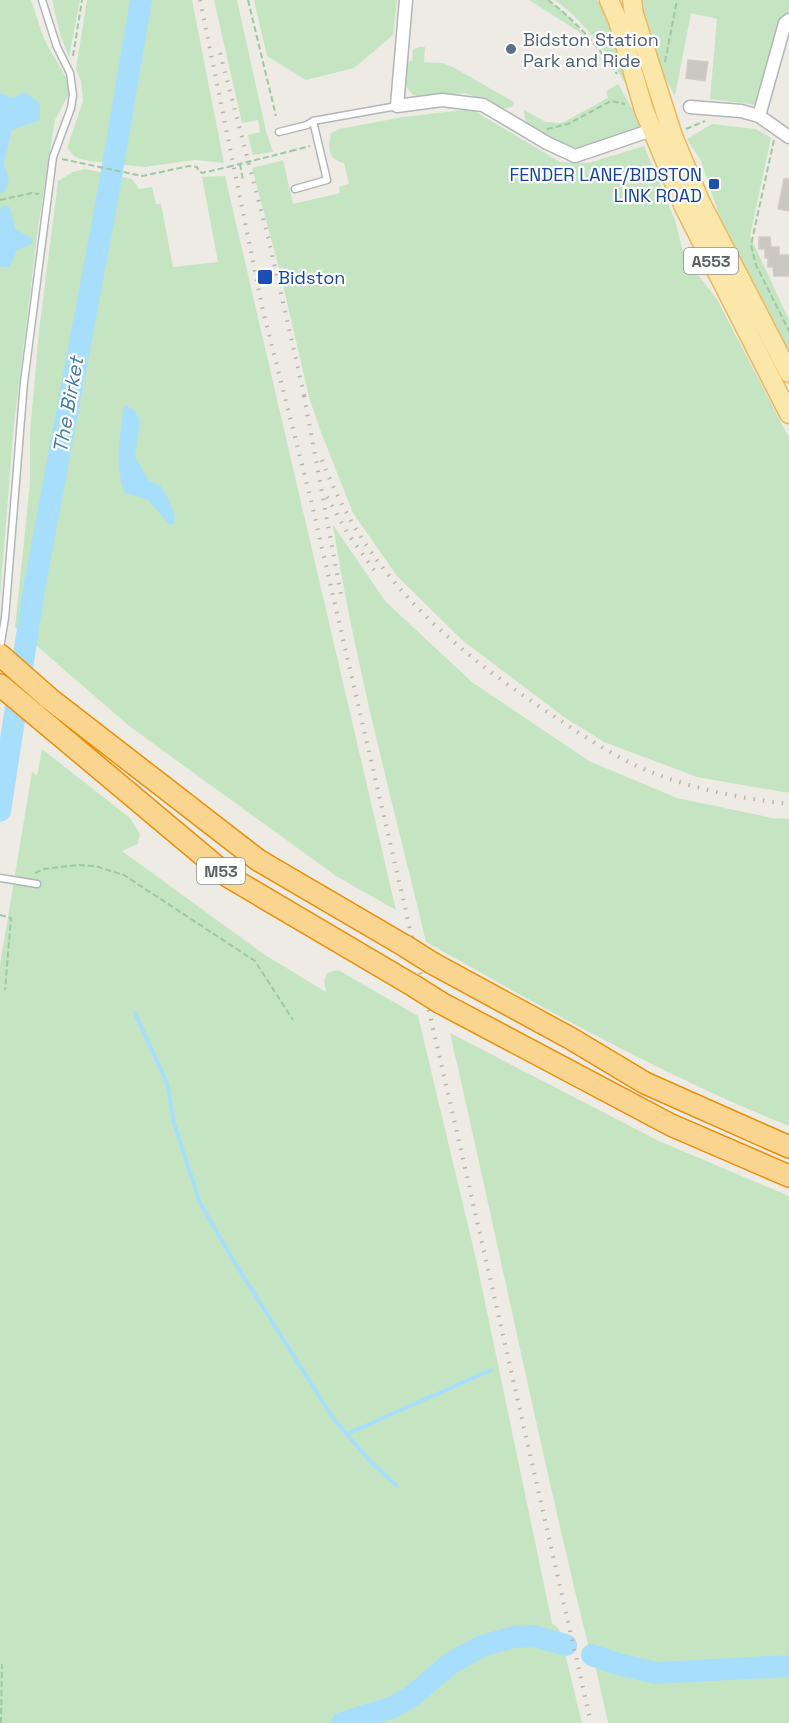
<svg xmlns="http://www.w3.org/2000/svg" width="789" height="1723" font-family="'Space Grotesk',sans-serif">
  <rect width="100%" height="100%" fill="#eeebe4"/>
  <path fill="#c5e5c2" d="M 0,0 L 31,0 L 44,39 L 72,88 L 55,120 L 38,228 L 14,424 L 0,598 Z
    M 52,0 L 80,0 L 69,57 L 60,34 Z
    M 87,0 L 192,0 L 224,163 L 195,160 L 144,167 L 89,161 L 75,157 L 67,148 L 83,101 L 81,81 L 76,69 Z
    M 214,0 L 237,0 L 266,131 L 273,152 L 253,155 L 248,135 L 260,132 L 258,120 L 242,123 Z
    M 254,0 L 397,0 L 393,35 L 354,68 L 306,80 L 267,56 Z
    M 529,0 L 548,0 L 566,14 L 584,35 Z
    M 555,0 L 597,0 L 606,10 L 628,88 C 609,55 586,23 555,0 Z
    M 643,0 L 789,0 L 789,14 L 756,105 L 710,99 L 717,19 L 691,13 L 675,96 C 659,67 646,33 643,0 Z
    M 419,47 L 425,47 L 424,62 L 442,63 L 453,67 L 514,102 L 512,107 L 498,110 L 484,100 L 465,93 L 421,97 L 413,95 L 404,84 L 407,62 L 412,61 L 413,49 Z
    M 618,84 L 640,122 L 638,129 L 584,150 L 558,146 L 526,127 L 524,110 L 546,122 L 562,123 L 608,98 L 606,91 Z
    M 471,109 L 560,162 L 589,163 L 644,146 L 675,220 L 684,256 L 718,301 L 789,438 L 789,793 L 697,777 L 604,742 L 564,717 L 462,640 L 397,576 L 353,513 L 319,427 L 309,397 L 280,272 L 252,168 L 283,160 L 293,204 L 340,193 L 339,187 L 349,184 L 344,163 C 327,160 328,146 331,133 L 339,129 L 403,117 Z
    M 712,124 L 756,129 L 771,138 L 750,236 L 789,320 L 789,356 L 747,276 L 720,218 L 701,161 L 687,139 Z
    M 85,169 L 132,179 L 139,189 L 152,187 L 156,204 L 161,204 L 173,267 L 218,262 L 202,177 L 225,176 L 396,910 L 336,876 L 129,726 L 15,627 L 30,483 L 30,433 L 39,331 L 58,181 L 73,172 Z
    M 333,525 L 386,602 L 472,682 L 589,761 L 677,798 L 772,818 L 789,819 L 789,1126 C 664,1076 543,1008 426,942 C 393,804 355,665 333,525 Z
    M 42,749 L 130,818 L 140,834 L 138,844 L 122,851 L 265,955 L 326,992 L 324,981 L 327,973 L 338,970 L 418,1016 L 476,1259 L 552,1623 L 559,1629 L 582,1723 L 0,1723 L 0,965 L 32,772 L 37,776 Z
    M 450,1033 L 659,1141 L 789,1196 L 789,1662 L 656,1670 L 589,1649 C 539,1445 497,1238 450,1033 Z
    M 594,1660 L 667,1678 L 789,1672 L 789,1723 L 608,1723 Z"/>
  <path fill="#a7defc" d="M 25,92 L 40,104 L 40,120 L 12,130 L 4,163 L 9,181 L 4,193 L 0,192 L 0,93 L 13,98 Z
    M 2,205 L 10,207 L 15,229 L 33,239 L 32,244 L 17,250 L 10,267 L 0,267 L 0,211 Z
    M 124,405 L 134,410 L 140,420 L 135,457 L 149,481 L 160,485 C 168,497 174,509 175,523 L 170,525 L 148,500 L 124,492 C 114,459 120,438 124,405 Z"/>
  <g fill="none" stroke-linecap="round" stroke-linejoin="round">
    <path stroke="#a7defc" stroke-width="4" d="M 26,583 L 35,584
      M 0,796 L 3,795
      M 135,1013 L 167,1083 L 174,1123 L 200,1203 L 233,1260 L 333,1418 L 370,1461 L 397,1486
      M 347,1434 L 491,1370"/>
    <path stroke="#a7defc" stroke-width="22" d="M 0,811 L 35,584 L 109,189 L 141,0
      M 592,1655 L 618,1664 L 656,1673 L 789,1666
      M 342,1723 L 393,1707 L 412,1696 L 451,1663 L 482,1646 L 514,1637 L 534,1636 L 566,1645"/>
  </g>
  <path fill="#cac6c1" stroke="#d3ccc3" stroke-width="1.5" d="M 688,60 L 708,62 L 705,81 L 686,78 Z
    M 784,179 L 789,179 L 789,211 L 778,209 Z
    M 759,237 L 770,237 L 771,247 L 779,247 L 779,255 L 789,255 L 789,276 L 774,276 L 773,267 L 768,267 L 768,258 L 765,258 L 765,249 L 759,249 Z"/>
  <g fill="none" stroke-linecap="round" stroke-linejoin="round">
    <defs>
      <path id="service" d="M 279,132 L 307,125 L 313,121 L 397,106
        M 295,189 L 327,180 L 313,121
        M 0,648 L 5,618 L 24,382 L 53,157 L 71,108 L 73,95 L 70,73 L 57,47 L 42,0
        M 0,878 L 37,884"/>
      <path id="minor" d="M 406,0 L 397,106 L 442,100 L 483,105 L 547,143 L 575,156 L 652,130
        M 690,107 L 741,111 L 759,116 L 789,137
        M 759,116 L 785,23 L 789,20"/>
      <path id="primary" d="M 609,0 L 618,21 L 644,110 L 684,207 L 789,414
        M 632,0 L 634,14 L 673,136 L 700,201 L 789,373"/>
      <path id="motorway" d="M 0,655 L 50,699 L 258,860 L 405,946
        M 0,685 L 229,877 L 414,986
        M 432,963 L 570,1038 L 645,1083 L 789,1147
        M 441,1003 L 671,1125 L 789,1176"/>
    </defs>
    <use href="#service" stroke="#b2b5b9" stroke-width="9"/>
    <use href="#minor" stroke="#b2b5b9" stroke-width="15"/>
    <use href="#primary" stroke="#ecb85f" stroke-width="21"/>
    <use href="#motorway" stroke="#ea8f09" stroke-width="24"/>
    <path stroke="#9cc8a4" stroke-width="2" stroke-dasharray="6 3" stroke-linecap="butt" d="M 248,0 L 276,116
      M 548,0 C 575,20 598,46 617,74
      M 73,56 L 82,0
      M 665,62 L 677,0
      M 547,129 L 568,124 L 611,101 L 625,104
      M 686,129 L 705,121
      M 774,140 L 751,245 L 756,265 L 789,331
      M 291,151 L 310,146
      M 62,159 L 142,176 L 189,166 L 197,167 L 199,171 L 202,173 L 228,167
      M 240,164 L 243,180
      M 0,200 L 32,193 L 39,194
      M 35,873 L 44,869 L 78,865 L 95,866 L 124,875 L 255,961 L 293,1020
      M 0,915 L 11,918 L 5,990
      M 1,1723 L 2,1664"/>
    <use href="#service" stroke="#fff" stroke-width="6"/>
    <use href="#minor" stroke="#fff" stroke-width="12"/>
    <use href="#primary" stroke="#fce7ab" stroke-width="18"/>
    <use href="#motorway" stroke="#f9d590" stroke-width="21"/>
    <path stroke="#b3b4b4" stroke-width="4" stroke-dasharray="1.5 8" stroke-linecap="butt" d="M 200,0 L 263,311 L 309,492 L 453,1115 L 591,1723
      M 220,53 L 268,237 L 306,403
      M 304,396 L 342,600
      M 322,460 C 366,574 447,645 546,711 C 581,734 616,759 656,774 C 698,790 745,799 789,804
      M 327,497 L 348,534 L 374,570"/>
    <defs>
      <path id="motorway-bridge" d="M 405,946 L 432,963
        M 414,986 L 441,1003"/>
    </defs>
    <use href="#motorway-bridge" stroke="#ea8f09" stroke-width="24" stroke-linecap="butt"/>
    <path stroke="#9cc8a4" stroke-width="2" stroke-dasharray="6 3" stroke-linecap="butt" d="M 228,167 L 291,151"/>
    <use href="#motorway-bridge" stroke="#f9d590" stroke-width="21"/>
  </g>
  <circle fill="#5c6f8a" stroke="#fff" stroke-width="2" cx="511" cy="49" r="6"/>
  <g fill="#1a4fb4" stroke="#fff" stroke-width="2">
    <rect x="708" y="178" width="12" height="12" rx="3"/>
    <rect x="257" y="269" width="16" height="16" rx="3"/>
  </g>
  <g text-anchor="middle" dominant-baseline="central" stroke-width="4.5" stroke-linejoin="round" paint-order="stroke">
    <g fill="#fff" stroke="#8d9092" stroke-width="1.5">
      <rect x="684" y="248" width="54" height="26" rx="4.5"/>
      <rect x="197" y="858" width="48" height="26" rx="4.5"/>
    </g>
    <g font-size="16" font-weight="bold" fill="#5c6064">
      <text x="711" y="261">A553</text>
      <text x="221" y="871">M53</text>
    </g>
    <g font-size="18" fill="#4e5e75" stroke="#fff" text-anchor="start">
      <text x="523" y="39">Bidston Station<tspan x="523" dy="21">Park and Ride</tspan></text>
    </g>
    <g font-size="18" fill="#164399" stroke="#fff" text-anchor="end">
      <text x="702" y="174">FENDER LANE/BIDSTON<tspan x="702" dy="21">LINK ROAD</tspan></text>
      <text x="278" y="277" text-anchor="start">Bidston</text>
    </g>
    <g font-size="20" font-style="italic" fill="#417aa5" stroke="#fff">
      <text transform="translate(68 405) rotate(-80)">The Birket</text>
    </g>
  </g>
</svg>
